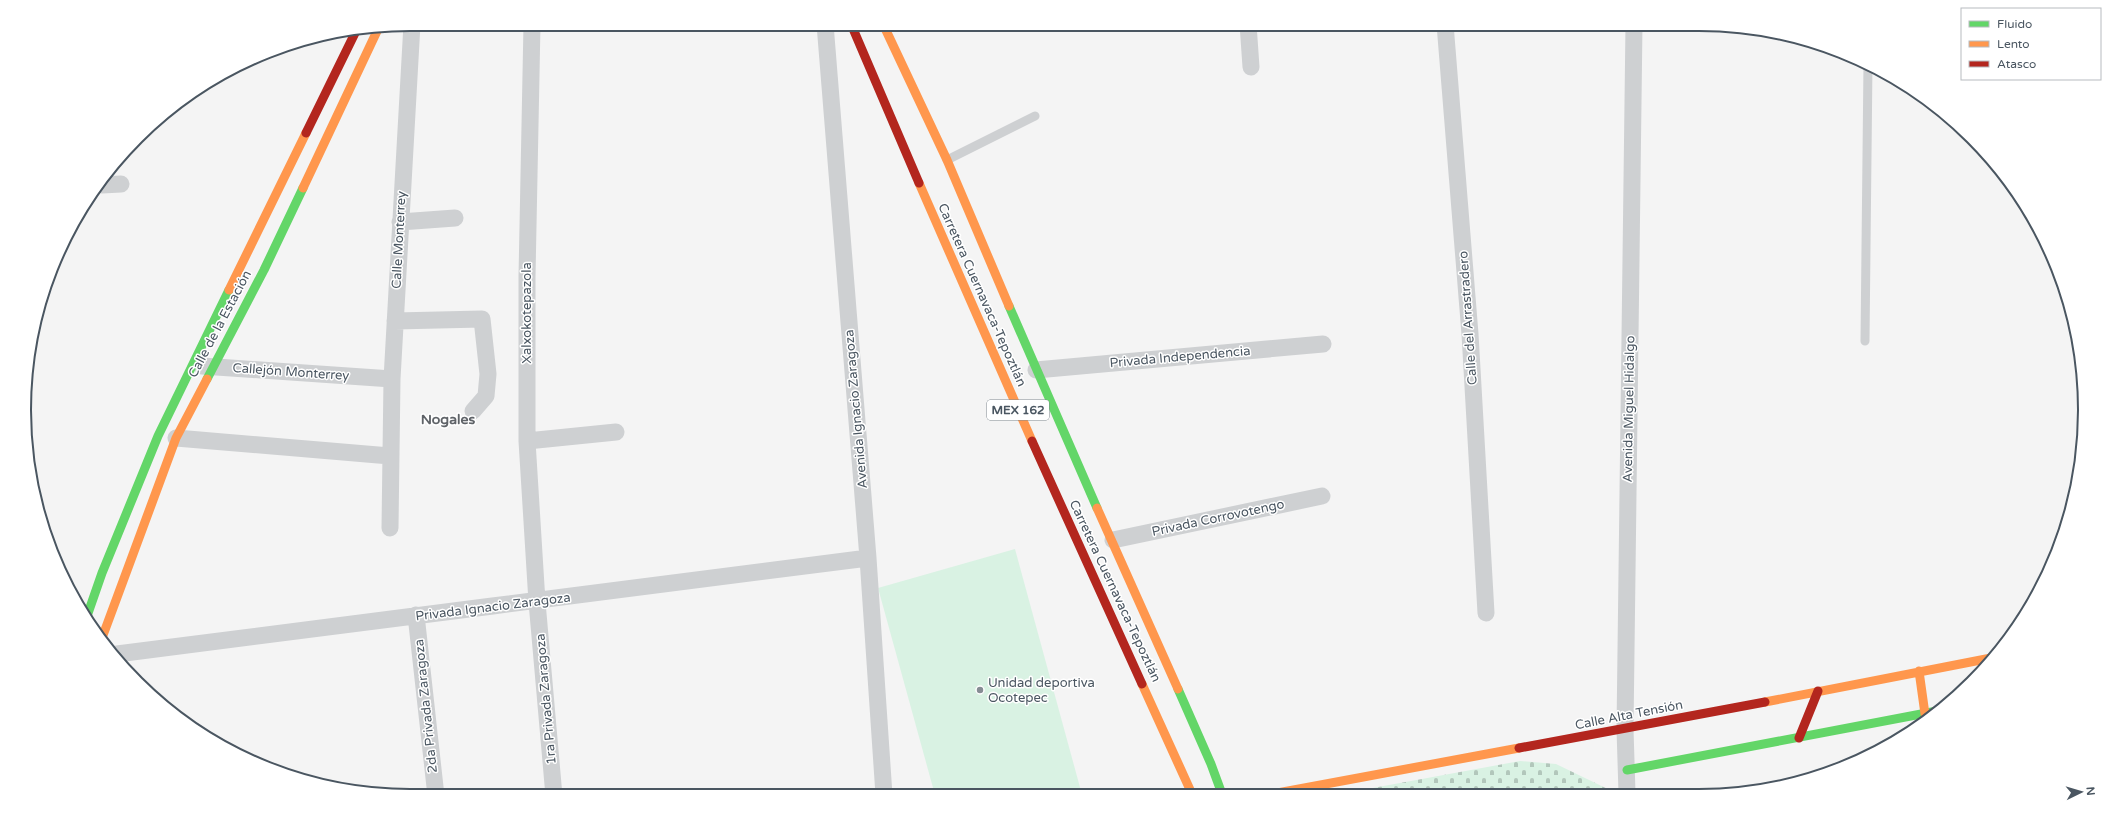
<svg xmlns="http://www.w3.org/2000/svg" width="2109" height="820" font-family="'Varela Round',sans-serif">
  <defs>
    <pattern id="cemetery-stones" width="16" height="16" patternUnits="userSpaceOnUse"><rect width="16" height="16" fill="#d9f2e3"/><path d="M2 7V4a2 2 0 0 1 4 0v3zM10 15v-3a2 2 0 0 1 4 0v3z" fill="#b2c7bb"/></pattern>
  </defs>
  <rect width="100%" height="100%" fill="#f4f4f4"/>
  <path fill="url(#cemetery-stones)" d="M 1520,761 L 1556,764 L 1616,793 L 1340,794 Z"/>
  <path fill="#d9f2e3" d="M 1015,549 L 1081,791 L 1072,794 L 935,795 L 878,588 Z"/>
  <g fill="none" stroke-linecap="round" stroke-linejoin="round">
    <path stroke="#ced0d2" stroke-width="9" d="M 947,160 L 1035,116
      M 1865,341 L 1868,63"/>
    <path stroke="#ced0d2" stroke-width="17" d="M 532,24 L 527,277 L 527,441 L 537,602 L 554,796
      M 825,24 L 868,558 L 884,795
      M 1248,24 L 1251,67
      M 1445,24 L 1470,334 L 1486,613
      M 102,185 L 121,184
      M 400,222 L 455,218
      M 395,321 L 482,319 L 488,374 L 486,396 L 473,411
      M 202,366 L 392,379
      M 1036,370 L 1323,344
      M 176,438 L 390,456
      M 527,441 L 616,432
      M 390,528 L 392,379 L 412,24
      M 1113,540 L 1322,496
      M 416,615 L 436,796
      M 117,654 C 367,621 618,591 868,558
      M 1627,793 L 1625,729 L 1634,24"/>
    <path stroke="#63d668" stroke-width="9" d="M 1009,306 L 1097,508
      M 207,379 L 264,270 L 303,188
      M 86,619 L 102,573 L 158,436 L 229,290
      M 1178,689 L 1211,764 L 1222,794
      M 1627,770 L 1937,711"/>
    <path stroke="#ff974d" stroke-width="9" d="M 883,24 L 947,160 L 1009,306
      M 919,183 L 1032,441
      M 303,188 L 378,29
      M 229,290 L 306,133
      M 1097,508 L 1178,689
      M 102,638 L 176,438 L 207,379
      M 1919,671 L 1925,714
      M 1142,684 L 1192,794
      M 1765,702 L 1991,658
      M 1272,794 L 1519,748"/>
    <path stroke="#b3261e" stroke-width="9" d="M 851,24 L 919,183
      M 306,133 L 355,33
      M 1032,441 L 1142,684
      M 1799,738 L 1818,691
      M 1519,748 L 1765,702"/>
  </g>
  <circle fill="#868d94" stroke="#fff" stroke-width="1.5" cx="980" cy="690" r="4"/>
  <g text-anchor="middle" dominant-baseline="central" stroke-width="3" stroke-linejoin="round" paint-order="stroke">
    <rect fill="#fff" stroke="#808990" stroke-width="1" x="987" y="400" width="62" height="20" rx="3"/>
    <g font-size="12" font-weight="bold" fill="#4a5661">
      <text x="1018" y="410">MEX 162</text>
    </g>
    <g font-size="13" fill="#4a5661" stroke="#fff">
      <text transform="translate(399 240) rotate(-87)">Calle Monterrey</text>
      <text transform="translate(982 295) rotate(66)">Carretera Cuernavaca-Tepoztlán</text>
      <text transform="translate(527 313) rotate(-90)">Xalxokotepazola</text>
      <text transform="translate(1468 318) rotate(-94)">Calle del Arrastradero</text>
      <text transform="translate(220 324) rotate(-62)">Calle de la Estación</text>
      <text transform="translate(1180 357) rotate(-5)">Privada Independencia</text>
      <text transform="translate(291 372) rotate(4)">Callejón Monterrey</text>
      <text transform="translate(856 409) rotate(-95)">Avenida Ignacio Zaragoza</text>
      <text transform="translate(1629 409) rotate(-89)">Avenida Miguel Hidalgo</text>
      <text transform="translate(1218 518) rotate(-12)">Privada Corrovotengo</text>
      <text transform="translate(1115 591) rotate(65)">Carretera Cuernavaca-Tepoztlán</text>
      <text transform="translate(493 607) rotate(-7)">Privada Ignacio Zaragoza</text>
      <text transform="translate(546 699) rotate(-95)">1ra Privada Zaragoza</text>
      <text transform="translate(426 706) rotate(-96)">2da Privada Zaragoza</text>
      <text transform="translate(1629 715) rotate(-11)">Calle Alta Tensión</text>
    </g>
    <g font-size="13" fill="#4a5661" stroke="#fff" text-anchor="start">
      <text x="988" y="683">Unidad deportiva<tspan x="988" dy="15">Ocotepec</tspan></text>
    </g>
    <g font-size="14" font-weight="bold" fill="#5f6368" stroke="#fff">
      <text x="448" y="419">Nogales</text>
    </g>
  </g>
  <path d="M0 0H2109V820H0ZM410 31H1699A379 379 0 0 1 2078 410V410A379 379 0 0 1 1699 789H410A379 379 0 0 1 31 410V410A379 379 0 0 1 410 31Z" fill="#fff" fill-rule="evenodd"/>
  <path fill="none" stroke="#4a5661" stroke-width="2" d="M410 31H1699A379 379 0 0 1 2078 410V410A379 379 0 0 1 1699 789H410A379 379 0 0 1 31 410V410A379 379 0 0 1 410 31Z"/>
  <rect x="1961" y="8" width="140" height="72" fill="#ffffff" stroke="#b7bbc0"/>
  <rect x="1969" y="21" width="20" height="6" fill="#63d668" stroke="#b7bbc0"/>
  <text x="1997" y="28" font-size="12" fill="#4a5661">Fluido</text>
  <rect x="1969" y="41" width="20" height="6" fill="#ff974d" stroke="#b7bbc0"/>
  <text x="1997" y="48" font-size="12" fill="#4a5661">Lento</text>
  <rect x="1969" y="61" width="20" height="6" fill="#b3261e" stroke="#b7bbc0"/>
  <text x="1997" y="68" font-size="12" fill="#4a5661">Atasco</text>
  <g transform="translate(2081 792) rotate(85)" stroke="#ffffff" stroke-width="3" paint-order="stroke">
  <path d="M0-3L7 15L0 10L-7 15Z" fill="#4a5661"/>
  <text y="-6" font-size="11" font-weight="bold" text-anchor="middle" fill="#4a5661">N</text>
  </g>
</svg>
